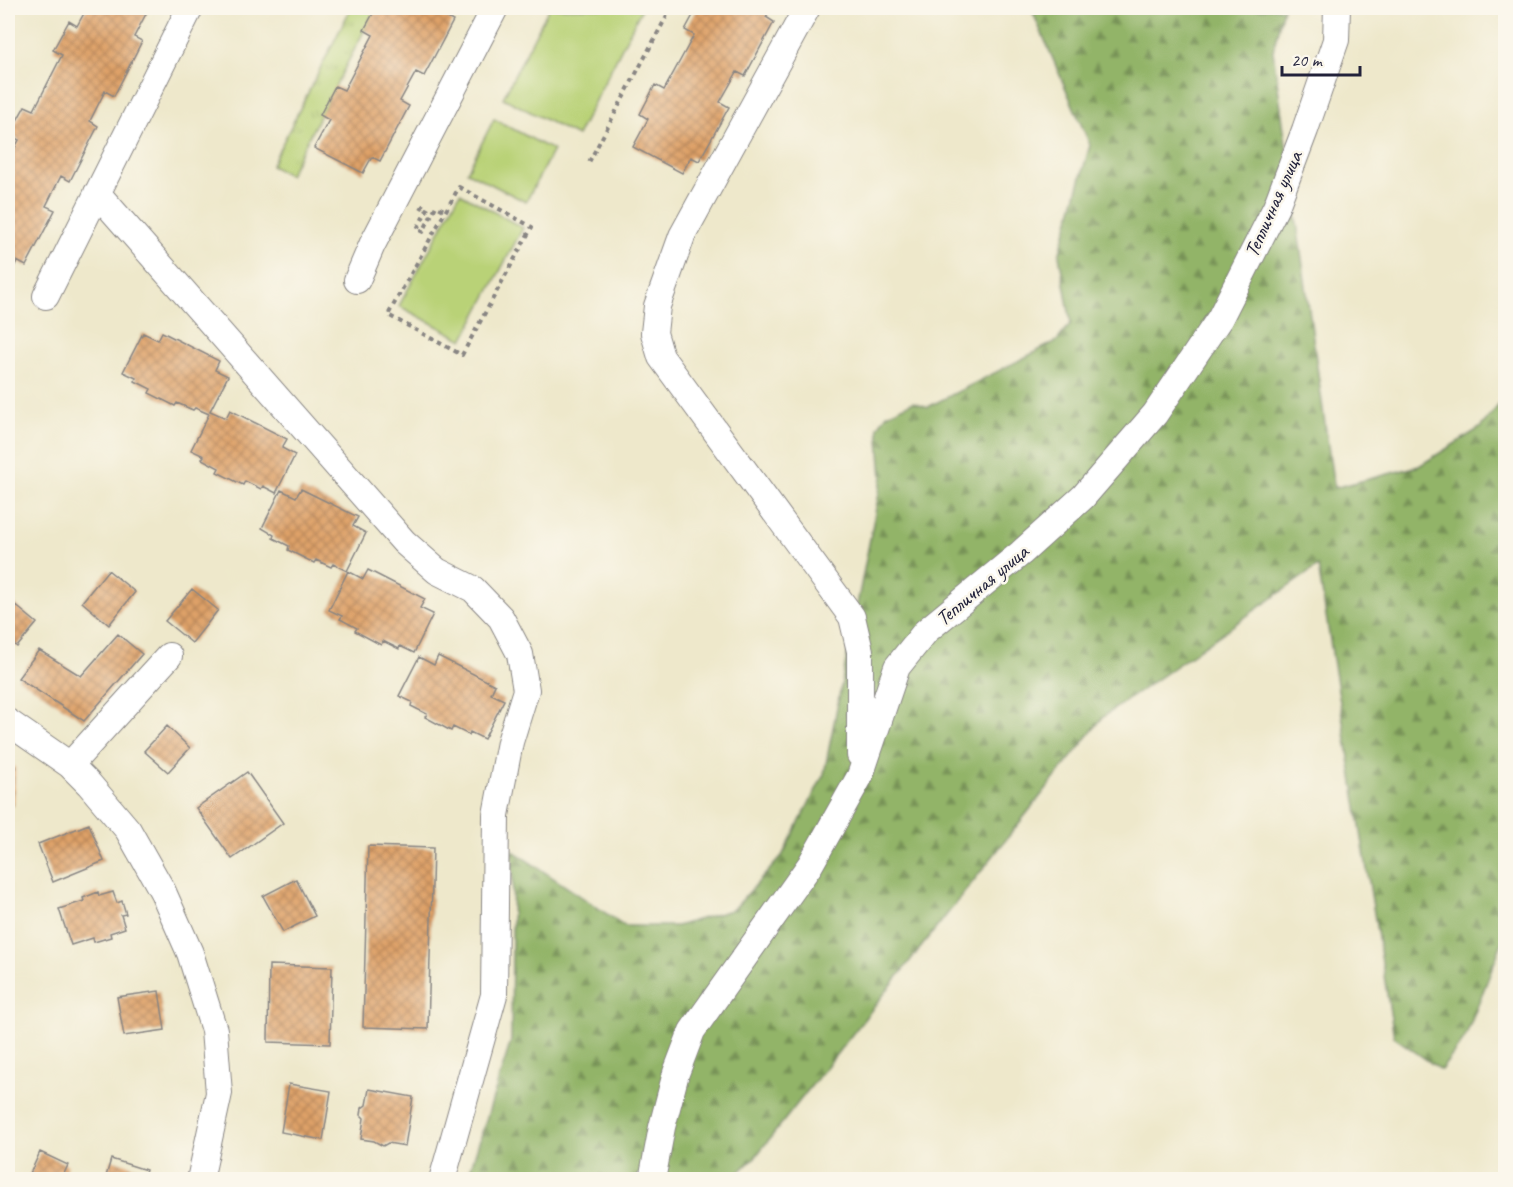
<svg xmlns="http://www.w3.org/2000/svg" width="1513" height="1187" font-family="Caveat,sans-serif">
  <defs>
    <pattern id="grass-tufts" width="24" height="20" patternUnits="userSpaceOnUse" patternTransform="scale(1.5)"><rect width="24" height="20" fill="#b9d277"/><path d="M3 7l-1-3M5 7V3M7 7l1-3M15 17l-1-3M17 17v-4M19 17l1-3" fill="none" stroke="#9fb468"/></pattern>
    <pattern id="forest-firs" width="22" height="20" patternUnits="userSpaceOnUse" patternTransform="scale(1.5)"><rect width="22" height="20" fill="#92b468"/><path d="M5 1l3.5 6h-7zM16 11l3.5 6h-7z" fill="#779257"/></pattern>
    <pattern id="building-cross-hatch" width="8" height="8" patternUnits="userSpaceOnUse" patternTransform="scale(1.5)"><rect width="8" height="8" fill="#dea168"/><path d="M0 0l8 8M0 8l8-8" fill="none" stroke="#b48357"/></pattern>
  </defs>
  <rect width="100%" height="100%" fill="#fbf7ec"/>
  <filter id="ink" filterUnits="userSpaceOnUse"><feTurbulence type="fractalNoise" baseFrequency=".0167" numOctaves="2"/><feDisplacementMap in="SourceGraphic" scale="12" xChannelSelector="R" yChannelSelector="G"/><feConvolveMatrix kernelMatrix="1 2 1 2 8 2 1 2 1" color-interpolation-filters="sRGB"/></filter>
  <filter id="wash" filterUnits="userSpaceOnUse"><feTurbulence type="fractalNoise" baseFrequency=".008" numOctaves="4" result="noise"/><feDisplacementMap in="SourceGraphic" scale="24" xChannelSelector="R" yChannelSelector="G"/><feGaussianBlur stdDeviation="1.35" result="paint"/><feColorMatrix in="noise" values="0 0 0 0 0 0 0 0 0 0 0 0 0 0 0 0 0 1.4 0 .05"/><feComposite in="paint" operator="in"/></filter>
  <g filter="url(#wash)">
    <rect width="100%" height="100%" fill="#eee8cb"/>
    <path fill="url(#grass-tufts)" stroke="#6e7a59" stroke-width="1.5" d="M 351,8 L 376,8 L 289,175 L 271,166 Z"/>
    <path fill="url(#forest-firs)" stroke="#5a6b52" stroke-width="1.5" d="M 1031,8 L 1283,8 L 1273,51 L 1334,488 L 1419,466 L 1480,428 L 1505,397 L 1505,935 L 1465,1038 L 1441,1070 L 1394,1037 L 1318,566 L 1103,717 L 756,1156 L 732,1179 L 467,1180 L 511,1041 L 513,851 L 625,926 L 677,926 L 734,909 L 782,856 L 824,774 L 882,477 L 878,427 L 887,414 L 913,402 L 928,407 L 1057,341 L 1071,323 L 1059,255 L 1090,145 Z"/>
    <path fill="#b9d277" stroke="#6e7a59" stroke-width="1.5" d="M 549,8 L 642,8 L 577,136 L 503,98 Z
      M 494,119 L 553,150 L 526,202 L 467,172 Z
      M 460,193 L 523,228 L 463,340 L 399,306 Z"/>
    <g id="blocks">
      <path fill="url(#building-cross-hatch)" d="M 87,8 L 149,8 L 134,37 L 142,41 L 114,96 L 105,91 L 90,121 L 98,126 L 70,181 L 61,176 L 46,206 L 55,210 L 26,266 L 17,261 L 8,280 L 8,161 L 19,140 L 9,135 L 25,106 L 34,110 L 62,55 L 53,50 L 69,21 L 77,26 Z
        M 376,8 L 449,8 L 444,16 L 453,21 L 424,76 L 416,72 L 400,101 L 409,106 L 380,161 L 372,157 L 363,173 L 314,148 L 329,120 L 320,115 L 335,86 L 344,90 L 373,35 L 364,30 Z
        M 697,8 L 771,8 L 766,17 L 774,22 L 745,76 L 737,72 L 728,88 L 720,102 L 729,107 L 699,161 L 691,157 L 682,173 L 633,147 L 648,119 L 640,114 L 655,85 L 664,90 L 694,35 L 685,30 Z
        M 162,332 L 219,361 L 215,370 L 228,376 L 210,411 L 226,418 L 230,410 L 287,439 L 282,448 L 295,455 L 276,493 L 263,486 L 261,489 L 245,481 L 243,485 L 217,472 L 219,468 L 202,459 L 204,456 L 191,450 L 209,414 L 195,408 L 193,410 L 177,403 L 175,406 L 149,393 L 151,389 L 135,381 L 136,378 L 123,372 L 143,333 L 158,340 Z
        M 301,489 L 358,517 L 353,526 L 366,533 L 347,571 L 333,564 L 331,567 L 316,560 L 314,563 L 288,550 L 289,546 L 273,538 L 274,535 L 262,528 L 281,490 L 296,497 Z
        M 108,570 L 135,592 L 109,625 L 82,602 Z
        M 368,570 L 425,599 L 420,608 L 433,614 L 414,653 L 400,646 L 399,649 L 383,641 L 381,645 L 355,631 L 357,628 L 340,619 L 342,616 L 329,610 L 348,571 L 363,579 Z
        M 192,589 L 218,610 L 192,643 L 165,621 Z
        M 8,599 L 37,623 L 17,647 L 10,641 L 8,644 Z
        M 118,634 L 142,654 L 84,721 L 18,678 L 39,650 L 81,676 Z
        M 438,656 L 495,685 L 491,694 L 504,700 L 484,739 L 470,732 L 469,735 L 453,727 L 451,731 L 425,717 L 427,714 L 411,706 L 412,702 L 399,696 L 419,657 L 434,665 Z
        M 167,726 L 190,748 L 168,772 L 144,751 Z
        M 8,766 L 15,767 L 14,806 L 8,806 Z
        M 247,772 L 283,823 L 232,859 L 196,808 Z
        M 89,824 L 104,861 L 53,882 L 38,844 Z
        M 368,846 L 433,848 L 428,1029 L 363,1027 Z
        M 296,879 L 315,916 L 283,932 L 263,896 Z
        M 98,892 L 99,896 L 113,892 L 117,903 L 122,901 L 126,914 L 121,915 L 125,928 L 110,933 L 111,937 L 94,942 L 93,938 L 71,945 L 59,909 L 84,901 L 83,898 Z
        M 269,965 L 332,967 L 330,1044 L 268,1042 Z
        M 159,991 L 165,1030 L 124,1036 L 117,997 Z
        M 289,1084 L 331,1091 L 323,1140 L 281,1132 Z
        M 369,1089 L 413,1097 L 405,1146 L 388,1143 L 383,1146 L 374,1141 L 361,1139 L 364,1118 L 361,1115 L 362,1108 L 366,1105 Z
        M 40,1152 L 68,1165 L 61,1180 L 27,1180 Z
        M 111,1159 L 146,1170 L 143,1180 L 105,1180 Z"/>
    </g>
  </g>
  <g filter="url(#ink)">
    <use href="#blocks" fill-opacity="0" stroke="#888583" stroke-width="1.5"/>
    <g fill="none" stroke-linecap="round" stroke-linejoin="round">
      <defs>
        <path id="minor" d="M 807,8 L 682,236 L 657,306 L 654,333 L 661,357 L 852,617 L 860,651 L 860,755
          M 97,193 L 404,542 L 437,571 L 473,589 L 501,618 L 520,654 L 526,690 L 510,742 L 496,815 L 494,995 L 442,1180
          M 357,280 L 372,245 L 495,8
          M 46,296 L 190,8
          M 8,722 L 70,765 L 89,784 L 128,830 L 163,892 L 190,953 L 214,1030 L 219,1093 L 200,1180
          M 70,765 L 169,656
          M 652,1180 L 662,1127 L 676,1073 L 692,1031 L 810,865 L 860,776 L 897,667 L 926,631 L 1021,553 L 1083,497 L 1155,414 L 1220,318 L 1276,207 L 1305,130 L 1336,40 L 1337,8"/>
      </defs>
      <use href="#minor" stroke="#888583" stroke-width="28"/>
      <path stroke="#888583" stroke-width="4" stroke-dasharray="4.5 4.5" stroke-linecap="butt" d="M 589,162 L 671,8
        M 459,187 L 532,227 L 462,355 L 388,315 Z
        M 421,209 L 423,206 L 428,208 L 417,229 L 423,232 L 436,206 L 446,211"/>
      <use href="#minor" stroke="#fff" stroke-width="26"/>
    </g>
  </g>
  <g text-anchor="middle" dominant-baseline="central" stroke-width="5" stroke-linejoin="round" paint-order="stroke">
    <g font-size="21" fill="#22223b" stroke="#fbf7ec">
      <text transform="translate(1273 204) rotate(-66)">Тепличная улица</text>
      <text transform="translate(982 585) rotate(-40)">Тепличная улица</text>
    </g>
  </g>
  <rect width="1513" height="1187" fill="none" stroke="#fbf7ec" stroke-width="30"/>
  <path d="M1282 66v9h78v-9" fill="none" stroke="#22223b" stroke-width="3"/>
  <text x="1291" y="66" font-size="18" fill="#22223b" stroke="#fbf7ec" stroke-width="4.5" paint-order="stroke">20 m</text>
</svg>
